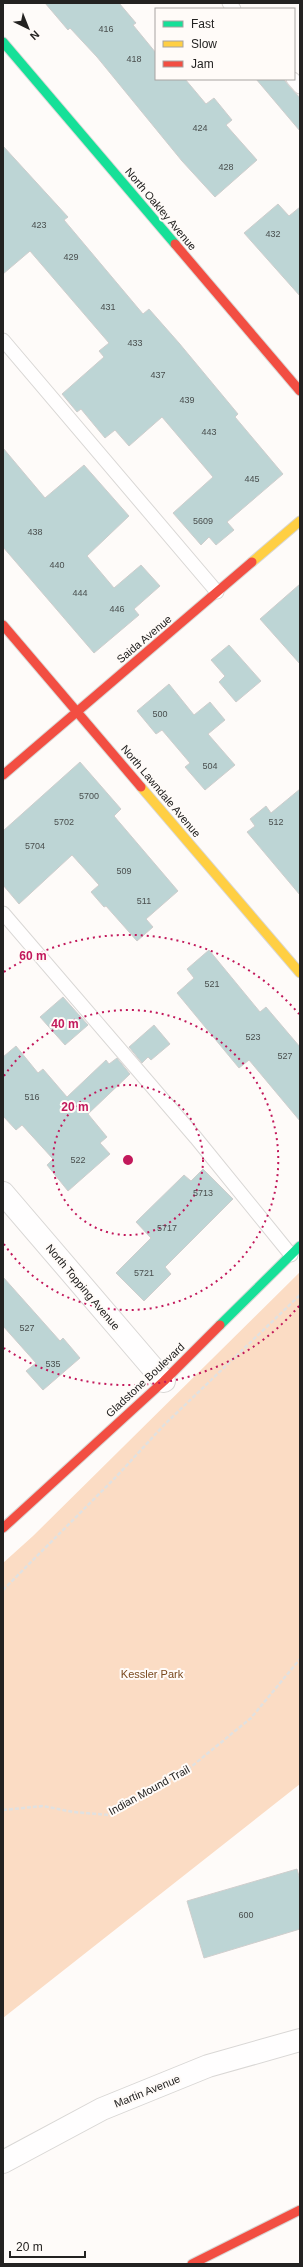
<svg xmlns="http://www.w3.org/2000/svg" width="303" height="2267" font-family="Arial,sans-serif">
  <rect width="100%" height="100%" fill="#fefbf9"/>
  <path fill="#fbdcc4" d="M 300,1272 L 300,1784 L 3,2018 L 3,1563 L 33,1536 Z"/>
  <path fill="#bdd5d5" stroke="#cfcecd" d="M 45,3 L 119,3 L 136,23 L 133,25 L 156,53 L 156,79 L 185,79 L 206,104 L 214,98 L 232,120 L 226,125 L 257,160 L 215,197 L 182,161 L 97,57 L 70,28 L 68,30 Z
    M 256,79 L 284,79 L 285,81 L 300,98 L 300,131 Z
    M 3,146 L 68,217 L 64,220 L 143,314 L 149,309 L 179,343 L 238,414 L 235,417 L 283,474 L 227,522 L 234,530 L 216,545 L 209,537 L 201,545 L 173,513 L 213,477 L 162,417 L 129,446 L 115,430 L 105,438 L 81,409 L 77,412 L 62,394 L 104,357 L 99,351 L 109,343 L 30,251 L 3,274 Z
    M 278,204 L 289,216 L 300,207 L 300,296 L 244,233 Z
    M 3,448 L 45,498 L 84,465 L 129,516 L 87,556 L 114,588 L 141,565 L 160,586 L 134,609 L 139,615 L 94,653 L 3,547 Z
    M 300,584 L 300,664 L 260,619 Z
    M 229,645 L 261,681 L 236,702 L 219,682 L 225,676 L 211,660 Z
    M 169,684 L 194,715 L 210,702 L 225,720 L 208,734 L 235,765 L 205,790 L 185,767 L 190,763 L 162,730 L 156,734 L 137,711 Z
    M 80,762 L 121,809 L 114,816 L 178,891 L 146,919 L 153,927 L 137,941 L 106,906 L 104,907 L 91,892 L 99,885 L 72,855 L 19,904 L 3,885 L 3,831 Z
    M 300,789 L 300,895 L 247,832 L 255,826 L 250,819 L 266,806 L 271,813 Z
    M 209,950 L 260,1012 L 266,1007 L 300,1047 L 300,1121 L 249,1060 L 239,1068 L 177,993 L 194,978 L 187,969 Z
    M 63,997 L 88,1025 L 65,1045 L 40,1017 Z
    M 154,1025 L 170,1044 L 151,1060 L 148,1057 L 142,1063 L 129,1047 Z
    M 16,1046 L 38,1073 L 43,1069 L 67,1097 L 106,1060 L 109,1064 L 117,1058 L 130,1074 L 88,1114 L 107,1137 L 100,1143 L 110,1154 L 68,1191 L 47,1165 L 53,1159 L 22,1125 L 16,1130 L 3,1116 L 3,1057 Z
    M 203,1169 L 233,1199 L 165,1267 L 171,1274 L 144,1301 L 116,1273 L 151,1238 L 136,1222 L 184,1175 L 191,1181 Z
    M 3,1277 L 60,1341 L 63,1338 L 80,1358 L 43,1390 L 26,1371 L 36,1363 L 3,1326 Z
    M 297,1869 L 300,1880 L 300,1929 L 204,1958 L 187,1901 Z"/>
  <g fill="none" stroke-linecap="round" stroke-linejoin="round">
    <defs>
      <path id="lane" d="M 229,3 L 234,9
        M 293,79 L 300,87
        M 3,340 L 217,592
        M 3,913 L 196,1138 L 291,1255"/>
      <path id="street" d="M 3,1193 L 164,1381
        M 3,2162 L 102,2109 L 208,2066 L 300,2040"/>
      <path id="fast" d="M 3,42 L 175,244
        M 220,1325 L 300,1246"/>
      <path id="slow" d="M 252,562 L 300,521
        M 141,787 L 300,973"/>
      <path id="jam" d="M 175,244 L 300,391
        M 3,625 L 141,787
        M 3,775 L 252,562
        M 3,1528 L 164,1381 L 220,1325
        M 192,2264 L 300,2210"/>
    </defs>
    <use href="#lane" stroke="#d9d7d5" stroke-width="15"/>
    <use href="#street" stroke="#d9d7d5" stroke-width="24"/>
    <use href="#fast" stroke="#d9d7d5" stroke-width="11"/>
    <use href="#slow" stroke="#d9d7d5" stroke-width="11"/>
    <use href="#jam" stroke="#d9d7d5" stroke-width="11"/>
    <path stroke="#e1e1e0" stroke-width="2.5" stroke-dasharray="4 2" stroke-linecap="butt" d="M 3,1590 L 115,1478 L 164,1425 L 300,1295
      M 3,1810 L 43,1806 L 73,1812 L 109,1815 L 186,1771 L 251,1718 L 300,1659"/>
    <use href="#lane" stroke="#fffefe" stroke-width="13"/>
    <use href="#street" stroke="#fffefe" stroke-width="22"/>
    <use href="#fast" stroke="#16e098" stroke-width="9"/>
    <use href="#slow" stroke="#ffcf43" stroke-width="9"/>
    <use href="#jam" stroke="#f24e42" stroke-width="9"/>
  </g>
  <g fill="none" stroke="#c2185b" stroke-width="2" stroke-dasharray="2 4">
    <circle cx="128" cy="1160" r="75"/>
    <path d="M4 1076A150 150 0 1 1 4 1244"/>
    <path d="M299 1306A225 225 0 0 1 4 1348M4 972A225 225 0 0 1 299 1014"/>
  </g>
  <g text-anchor="middle" dominant-baseline="central" stroke-width="4" stroke-linejoin="round" paint-order="stroke">
    <g font-size="9" fill="#4a4f4e">
      <text x="106" y="29">416</text>
      <text x="134" y="59">418</text>
      <text x="200" y="128">424</text>
      <text x="226" y="167">428</text>
      <text x="39" y="225">423</text>
      <text x="273" y="234">432</text>
      <text x="71" y="257">429</text>
      <text x="108" y="307">431</text>
      <text x="135" y="343">433</text>
      <text x="158" y="375">437</text>
      <text x="187" y="400">439</text>
      <text x="209" y="432">443</text>
      <text x="252" y="479">445</text>
      <text x="203" y="521">5609</text>
      <text x="35" y="532">438</text>
      <text x="57" y="565">440</text>
      <text x="80" y="593">444</text>
      <text x="117" y="609">446</text>
      <text x="160" y="714">500</text>
      <text x="210" y="766">504</text>
      <text x="89" y="796">5700</text>
      <text x="64" y="822">5702</text>
      <text x="276" y="822">512</text>
      <text x="35" y="846">5704</text>
      <text x="124" y="871">509</text>
      <text x="144" y="901">511</text>
      <text x="212" y="984">521</text>
      <text x="253" y="1037">523</text>
      <text x="285" y="1056">527</text>
      <text x="32" y="1097">516</text>
      <text x="78" y="1160">522</text>
      <text x="203" y="1193">5713</text>
      <text x="167" y="1228">5717</text>
      <text x="144" y="1273">5721</text>
      <text x="27" y="1328">527</text>
      <text x="53" y="1364">535</text>
      <text x="246" y="1915">600</text>
    </g>
    <g font-size="11" fill="#232221" stroke="#fffbf8">
      <text transform="translate(161 209) rotate(50)">North Oakley Avenue</text>
      <text transform="translate(144 639) rotate(-40)">Saida Avenue</text>
      <text transform="translate(161 791) rotate(50)">North Lawndale Avenue</text>
      <text transform="translate(83 1287) rotate(50)">North Topping Avenue</text>
      <text transform="translate(145 1380) rotate(-43)">Gladstone Boulevard</text>
      <text transform="translate(149 1790) rotate(-29)">Indian Mound Trail</text>
      <text transform="translate(147 2091) rotate(-22)">Martin Avenue</text>
    </g>
    <g font-size="11" fill="#7a491e" stroke="#fffbf8">
      <text x="152" y="1674">Kessler Park</text>
    </g>
  </g>
  <circle cx="128" cy="1160" r="6" fill="#c2185b" stroke="#fffbf8" stroke-width="2"/>
  <g font-size="12" text-anchor="middle" font-weight="bold" fill="#c2185b" stroke="#fffbf8" stroke-width="4" stroke-linejoin="round" paint-order="stroke">
    <text x="33" y="960">60 m</text>
    <text x="65" y="1028">40 m</text>
    <text x="75" y="1111">20 m</text>
  </g>
  <rect width="303" height="2267" fill="none" stroke="#232221" stroke-width="8"/>
  <rect x="155" y="8" width="140" height="72" fill="#fffbf8" stroke="#a7a4a2"/>
  <rect x="163" y="21" width="20" height="6" fill="#16e098" stroke="#a7a4a2"/>
  <text x="191" y="28" font-size="12" fill="#232221">Fast</text>
  <rect x="163" y="41" width="20" height="6" fill="#ffcf43" stroke="#a7a4a2"/>
  <text x="191" y="48" font-size="12" fill="#232221">Slow</text>
  <rect x="163" y="61" width="20" height="6" fill="#f24e42" stroke="#a7a4a2"/>
  <text x="191" y="68" font-size="12" fill="#232221">Jam</text>
  <g transform="translate(28 28) rotate(137)" stroke="#fffbf8" stroke-width="3" paint-order="stroke">
  <path d="M0-3L7 15L0 10L-7 15Z" fill="#232221"/>
  <text y="-6" font-size="11" font-weight="bold" text-anchor="middle" fill="#232221">N</text>
  </g>
  <path d="M10 2251v6h75v-6" fill="none" stroke="#232221" stroke-width="2"/>
  <text x="16" y="2251" font-size="12" fill="#232221" stroke="#fffbf8" stroke-width="3" paint-order="stroke">20 m</text>
</svg>
